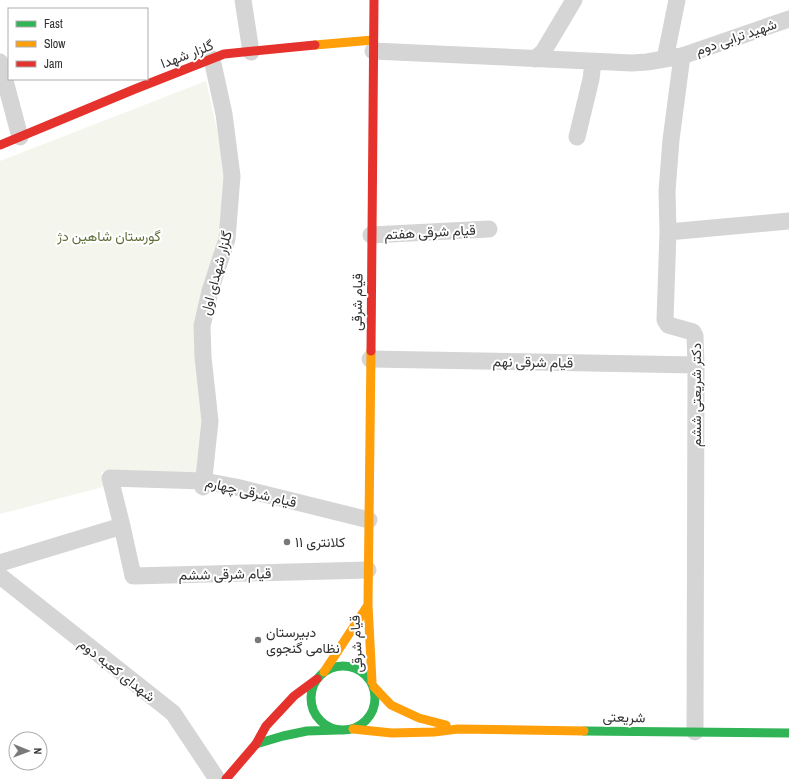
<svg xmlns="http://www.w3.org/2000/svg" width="789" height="779" font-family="'Archivo Narrow',Vazirmatn,sans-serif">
  <rect width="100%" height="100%" fill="#fff"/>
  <path fill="#f4f6ed" d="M 206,81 L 225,164 L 224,230 L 202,303 L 207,405 L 198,481 L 101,472 L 103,487 L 0,514 L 0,161 Z"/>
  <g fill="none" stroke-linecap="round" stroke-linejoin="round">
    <path stroke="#d5d5d5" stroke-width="17" d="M 243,0 L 251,52
      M 373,51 L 632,63 L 647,62 L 682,56 L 789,19
      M 682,56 L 671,140 L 667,191 L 668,232 L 665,320 L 668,325 L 693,332 L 695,336 L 696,365 L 695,732
      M 535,59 L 543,52 L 574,0
      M 665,59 L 677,0
      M 0,62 L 20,137
      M 577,137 L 591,79 L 593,62
      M 668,232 L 789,221
      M 371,235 L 489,229
      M 370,359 L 696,365
      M 203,487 L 210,421 L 203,357 L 202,326 L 210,291 L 227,239 L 232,176 L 224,114 L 212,59
      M 0,563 L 122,526
      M 368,570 L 133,576 L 122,526 L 110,478 L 204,481 L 236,487 L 369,520
      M 0,576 L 173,713 L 217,779"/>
    <path stroke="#30b455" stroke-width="9" d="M311 698a32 32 0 1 1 64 0a32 32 0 1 1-64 0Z
      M 584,731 L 789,733
      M 256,744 L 283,736 L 307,731 L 339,730"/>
    <path stroke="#ff9f0a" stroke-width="9" d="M 315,45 L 373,40
      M 371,351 L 368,605 L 372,682
      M 324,672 L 368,605
      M 374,687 L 391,705 L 419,718 L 446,725
      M 353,729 L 392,733 L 434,732 L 458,729 L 584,731"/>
    <path stroke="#e5322d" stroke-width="9" d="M 0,145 L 135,89 L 224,54 L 315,45
      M 371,351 L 374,0
      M 226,779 L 256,744 L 266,726 L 294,696 L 317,679"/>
  </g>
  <g fill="#797979" stroke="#fff" stroke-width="1.5">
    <circle cx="287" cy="542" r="4"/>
    <circle cx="258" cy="640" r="4"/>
  </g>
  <g text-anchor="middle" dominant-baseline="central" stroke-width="4" stroke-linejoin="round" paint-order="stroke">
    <g font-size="14" fill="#313131" stroke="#fff">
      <text transform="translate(736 37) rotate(-19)">شهید ترابی دوم</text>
      <text transform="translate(187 54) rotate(-21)">گلزار شهدا</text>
      <text transform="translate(430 232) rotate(-3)">قیام شرقی هفتم</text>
      <text transform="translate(216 273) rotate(-75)">گلزار شهدای اول</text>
      <text transform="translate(357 302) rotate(-89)">قیام شرقی</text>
      <text transform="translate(533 362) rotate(1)">قیام شرقی نهم</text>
      <text transform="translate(696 395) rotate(-90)">دکتر شریعتی ششم</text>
      <text transform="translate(251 492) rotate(13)">قیام شرقی چهارم</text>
      <text transform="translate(225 574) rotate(-1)">قیام شرقی ششم</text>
      <text transform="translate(356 644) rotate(-93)">قیام شرقی</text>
      <text transform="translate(117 670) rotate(38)">شهدای کعبه دوم</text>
      <text transform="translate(624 717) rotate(1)">شریعتی</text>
    </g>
    <g font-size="14" fill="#616f3b" stroke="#fff">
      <text x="109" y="236">گورستان شاهین دژ</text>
    </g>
    <g font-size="14" fill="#313131" stroke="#fff" text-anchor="start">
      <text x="295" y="542">کلانتری ۱۱</text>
      <text x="266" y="632">دبیرستان<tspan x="266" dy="16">نظامی گنجوی</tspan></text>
    </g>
  </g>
  <rect x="8" y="8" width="140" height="72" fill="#ffffff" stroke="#adadad"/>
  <rect x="16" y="21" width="20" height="6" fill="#30b455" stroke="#adadad"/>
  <text x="44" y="28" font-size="12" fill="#313131">Fast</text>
  <rect x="16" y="41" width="20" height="6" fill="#ff9f0a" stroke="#adadad"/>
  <text x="44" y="48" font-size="12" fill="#313131">Slow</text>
  <rect x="16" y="61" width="20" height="6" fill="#e5322d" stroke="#adadad"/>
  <text x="44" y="68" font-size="12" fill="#313131">Jam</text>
  <g transform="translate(28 751) rotate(91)"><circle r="19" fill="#ffffff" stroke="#adadad"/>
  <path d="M0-3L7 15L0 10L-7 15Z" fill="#797979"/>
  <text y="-6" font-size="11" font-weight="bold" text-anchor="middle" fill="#313131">N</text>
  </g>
</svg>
